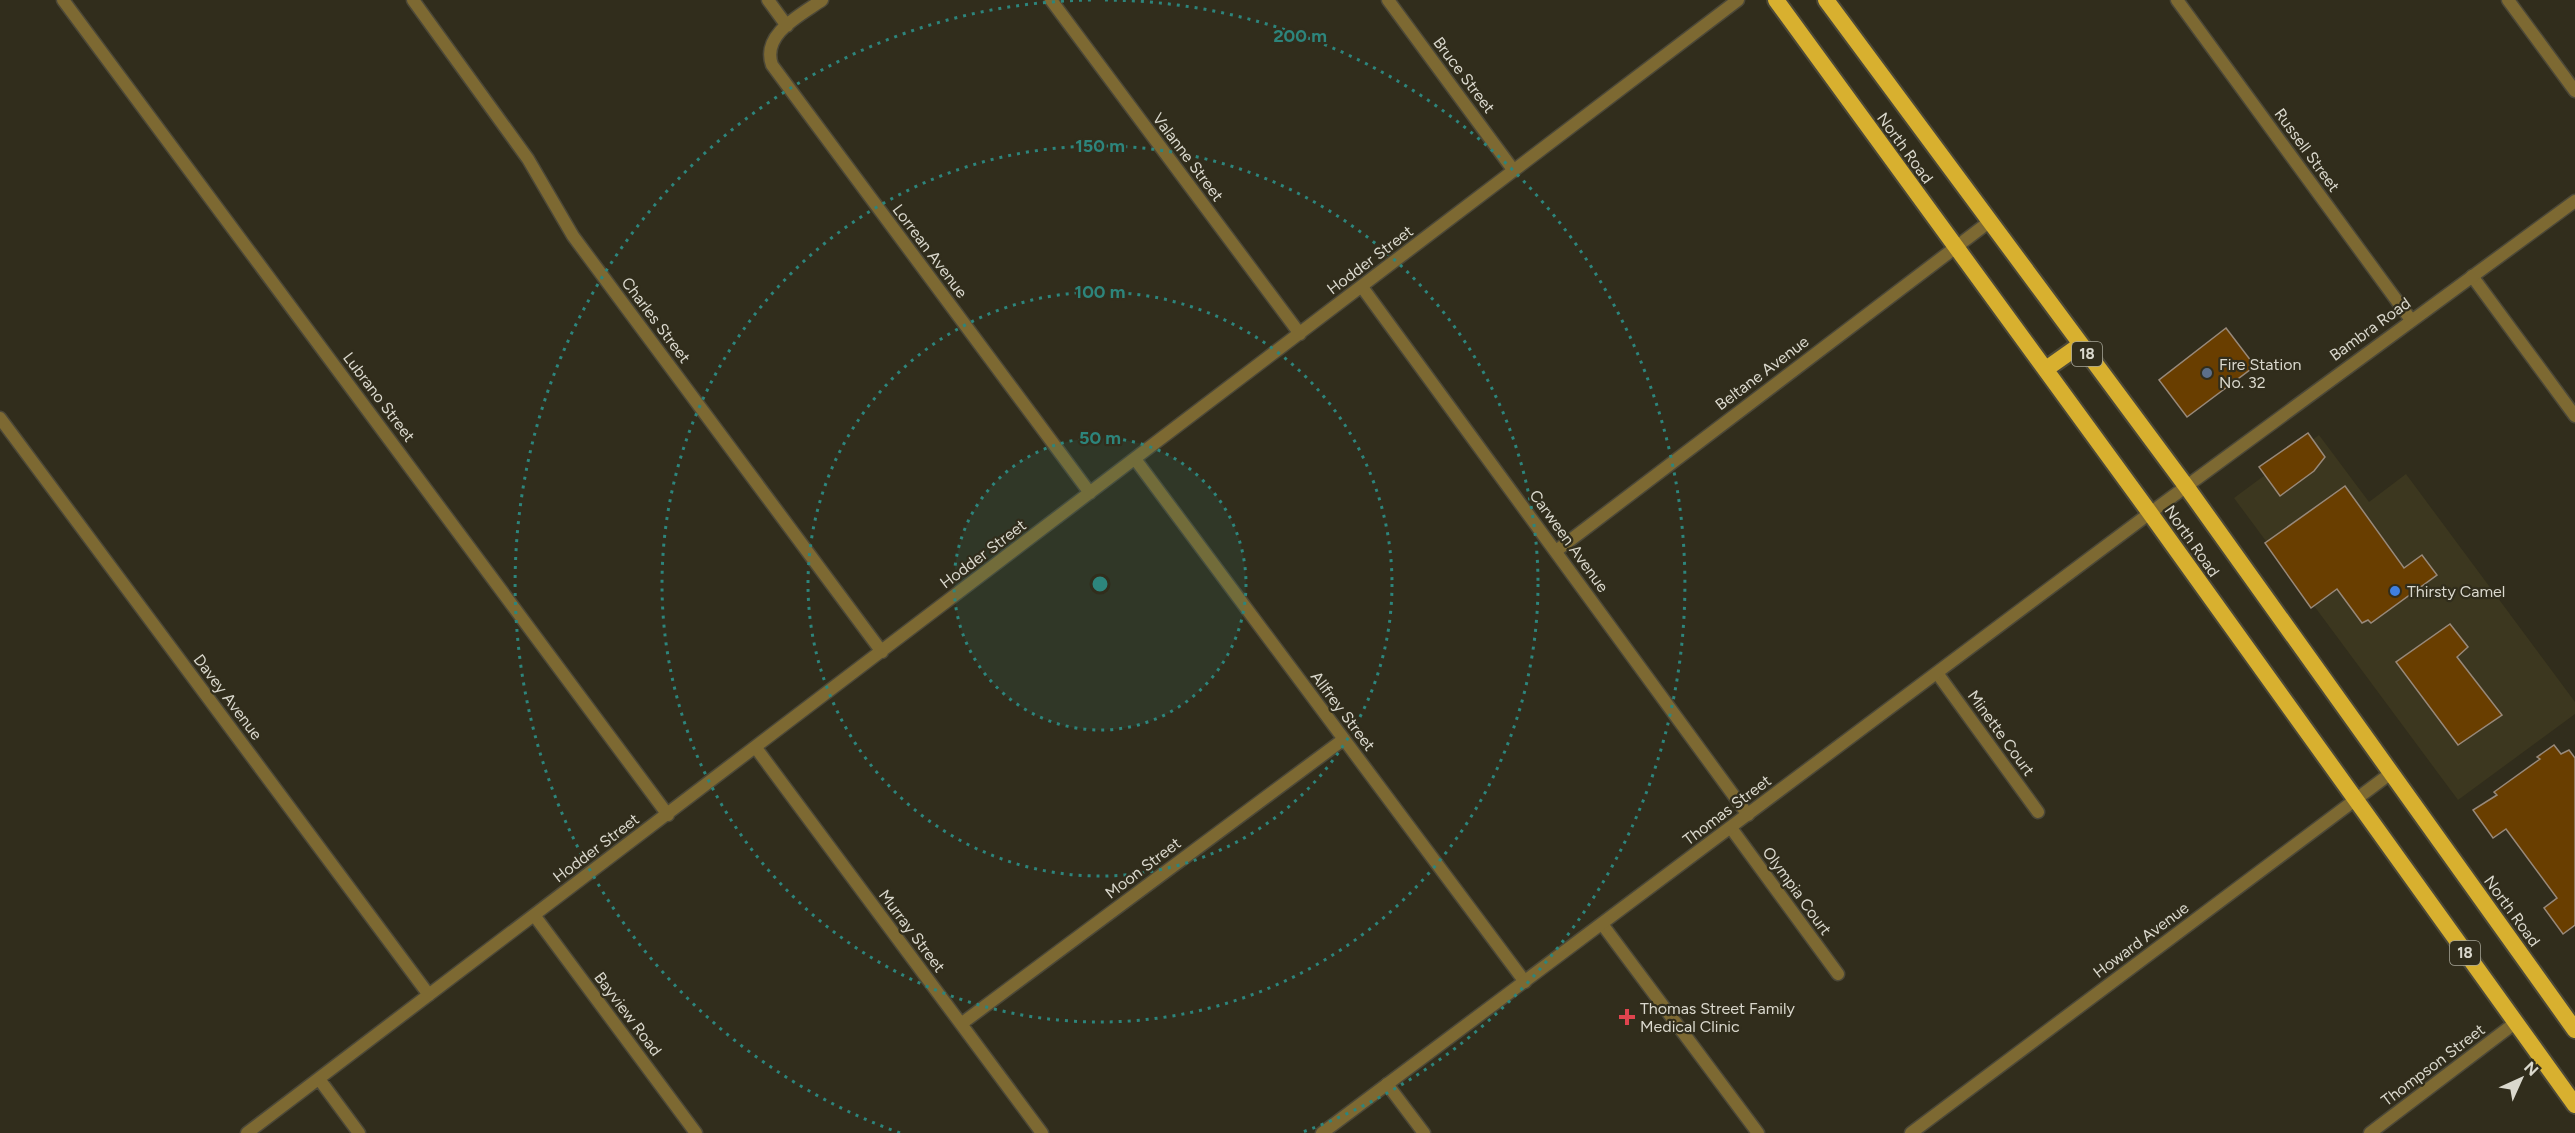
<svg xmlns="http://www.w3.org/2000/svg" width="2575" height="1133" font-family="Figtree,sans-serif">
  <rect width="100%" height="100%" fill="#312d1c"/>
  <path fill="#3c371f" d="M 2319,435 L 2369,502 L 2406,474 L 2575,702 L 2575,714 L 2458,800 L 2234,498 Z"/>
  <path fill="#693e00" stroke="#98897a" stroke-width="1.5" d="M 2226,328 L 2255,366 L 2187,417 L 2159,380 Z
    M 2308,433 L 2325,457 L 2314,471 L 2280,496 L 2259,467 Z
    M 2345,486 L 2404,568 L 2422,555 L 2437,575 L 2371,623 L 2368,620 L 2362,623 L 2337,589 L 2311,608 L 2265,543 Z
    M 2450,624 L 2468,647 L 2457,657 L 2502,715 L 2458,745 L 2396,662 Z
    M 2554,745 L 2561,754 L 2569,750 L 2575,758 L 2575,925 L 2563,934 L 2544,908 L 2557,898 L 2506,829 L 2493,838 L 2473,810 L 2497,795 L 2494,792 L 2540,759 L 2537,757 Z"/>
  <g fill="none" stroke-linecap="round" stroke-linejoin="round">
    <defs>
      <path id="minor" d="M 63,0 L 668,815
        M 413,0 L 528,159 L 573,236 L 882,652
        M 768,0 L 787,26
        M 822,0 C 801,15 761,34 772,65 L 1090,493
        M 1051,0 L 1300,334
        M 1388,0 L 1514,171
        M 2177,0 L 2411,320
        M 2508,0 L 2575,91
        M 2472,276 L 2575,416
        M 1362,287 L 1748,815
        M 0,418 L 429,995
        M 1135,459 L 1525,982
        M 1556,551 L 1989,222
        M 1937,673 L 2038,812
        M 756,748 L 1042,1133
        M 1731,828 L 1838,974
        M 534,915 L 696,1133
        M 1602,924 L 1758,1133
        M 961,1024 L 1344,739
        M 319,1079 L 359,1133
        M 1387,1084 L 1424,1133
        M 247,1133 L 1738,0
        M 1911,1133 L 2391,773
        M 2370,1133 L 2515,1023"/>
      <path id="tertiary" d="M 1322,1133 L 2150,513 L 2575,201"/>
      <path id="trunk" d="M 1776,0 L 2150,513 L 2575,1105
        M 1826,0 L 2186,486 L 2575,1030
        M 2046,369 L 2080,345"/>
    </defs>
    <use href="#minor" stroke="#4c4838" stroke-width="15"/>
    <use href="#tertiary" stroke="#4c4838" stroke-width="15"/>
    <use href="#trunk" stroke="#4c4838" stroke-width="20"/>
    <use href="#minor" stroke="#7d6932" stroke-width="12"/>
    <use href="#tertiary" stroke="#7d6932" stroke-width="12"/>
    <use href="#trunk" stroke="#d8b02f" stroke-width="16"/>
  </g>
  <circle cx="1100" cy="584" r="146" fill="#2d857c" fill-opacity=".12"/>
  <g fill="none" stroke="#2d857c" stroke-width="3" stroke-dasharray="3 6">
    <circle cx="1100" cy="584" r="146"/>
    <circle cx="1100" cy="584" r="292"/>
    <circle cx="1100" cy="584" r="438"/>
    <path d="M900 1133A584 584 0 0 1 1095 0M1105 0A584 584 0 0 1 1300 1133"/>
  </g>
  <circle fill="#5c6f8a" stroke="#312d1c" stroke-width="2" cx="2207" cy="373" r="6"/>
  <circle fill="#3f7fe0" stroke="#312d1c" stroke-width="2" cx="2395" cy="591" r="6"/>
  <path fill="#e0444e" stroke="#312d1c" stroke-width="2" d="M1624 1008h6v6h6v6h-6v6h-6v-6h-6v-6h6z"/>
  <g text-anchor="middle" dominant-baseline="central" stroke-width="4.5" stroke-linejoin="round" paint-order="stroke">
    <g fill="#312d1c" stroke="#a7a598" stroke-width="1.5">
      <rect x="2072" y="342" width="30" height="24" rx="4.5"/>
      <rect x="2450" y="941" width="30" height="24" rx="4.5"/>
    </g>
    <g font-size="15" font-weight="bold" fill="#dad8cd">
      <text x="2087" y="354">18</text>
      <text x="2465" y="953">18</text>
    </g>
    <g font-size="16" fill="#dad8cd" stroke="#312d1c">
      <text transform="translate(1464 75) rotate(53)">Bruce Street</text>
      <text transform="translate(1905 148) rotate(54)">North Road</text>
      <text transform="translate(2307 150) rotate(54)">Russell Street</text>
      <text transform="translate(1188 157) rotate(53)">Valanne Street</text>
      <text transform="translate(930 251) rotate(53)">Lorrean Avenue</text>
      <text transform="translate(1370 260) rotate(-37)">Hodder Street</text>
      <text transform="translate(656 320) rotate(53)">Charles Street</text>
      <text transform="translate(2370 329) rotate(-36)">Bambra Road</text>
      <text transform="translate(1762 373) rotate(-37)">Beltane Avenue</text>
      <text transform="translate(379 397) rotate(53)">Lubrano Street</text>
      <text transform="translate(1569 541) rotate(54)">Carween Avenue</text>
      <text transform="translate(2192 541) rotate(55)">North Road</text>
      <text transform="translate(983 554) rotate(-37)">Hodder Street</text>
      <text transform="translate(228 697) rotate(53)">Davey Avenue</text>
      <text transform="translate(1343 711) rotate(53)">Allfrey Street</text>
      <text transform="translate(2001 733) rotate(54)">Minette Court</text>
      <text transform="translate(1727 810) rotate(-37)">Thomas Street</text>
      <text transform="translate(596 848) rotate(-37)">Hodder Street</text>
      <text transform="translate(1143 868) rotate(-37)">Moon Street</text>
      <text transform="translate(1797 891) rotate(54)">Olympia Court</text>
      <text transform="translate(2512 911) rotate(54)">North Road</text>
      <text transform="translate(912 931) rotate(53)">Murray Street</text>
      <text transform="translate(2141 940) rotate(-37)">Howard Avenue</text>
      <text transform="translate(628 1014) rotate(53)">Bayview Road</text>
      <text transform="translate(2433 1065) rotate(-37)">Thompson Street</text>
    </g>
    <g font-size="16" fill="#dad8cd" stroke="#312d1c" text-anchor="start">
      <text x="2219" y="364">Fire Station<tspan x="2219" dy="18">No. 32</tspan></text>
      <text x="2407" y="591">Thirsty Camel</text>
      <text x="1640" y="1008">Thomas Street Family<tspan x="1640" dy="18">Medical Clinic</tspan></text>
    </g>
  </g>
  <circle cx="1100" cy="584" r="9" fill="#2d857c" stroke="#312d1c" stroke-width="3"/>
  <g font-size="18" text-anchor="middle" font-weight="bold" fill="#2d857c" stroke="#312d1c" stroke-width="4.5" stroke-linejoin="round" paint-order="stroke">
    <text x="1300" y="42">200 m</text>
    <text x="1100" y="152">150 m</text>
    <text x="1100" y="298">100 m</text>
    <text x="1100" y="444">50 m</text>
  </g>
  <g transform="translate(2521 1079) rotate(45)" stroke="#312d1c" stroke-width="4.5" paint-order="stroke">
  <path d="M0-4.5L10 22L0 15L-10 22Z" fill="#dad8cd"/>
  <text y="-9" font-size="16" font-weight="bold" text-anchor="middle" fill="#dad8cd">N</text>
  </g>
</svg>
